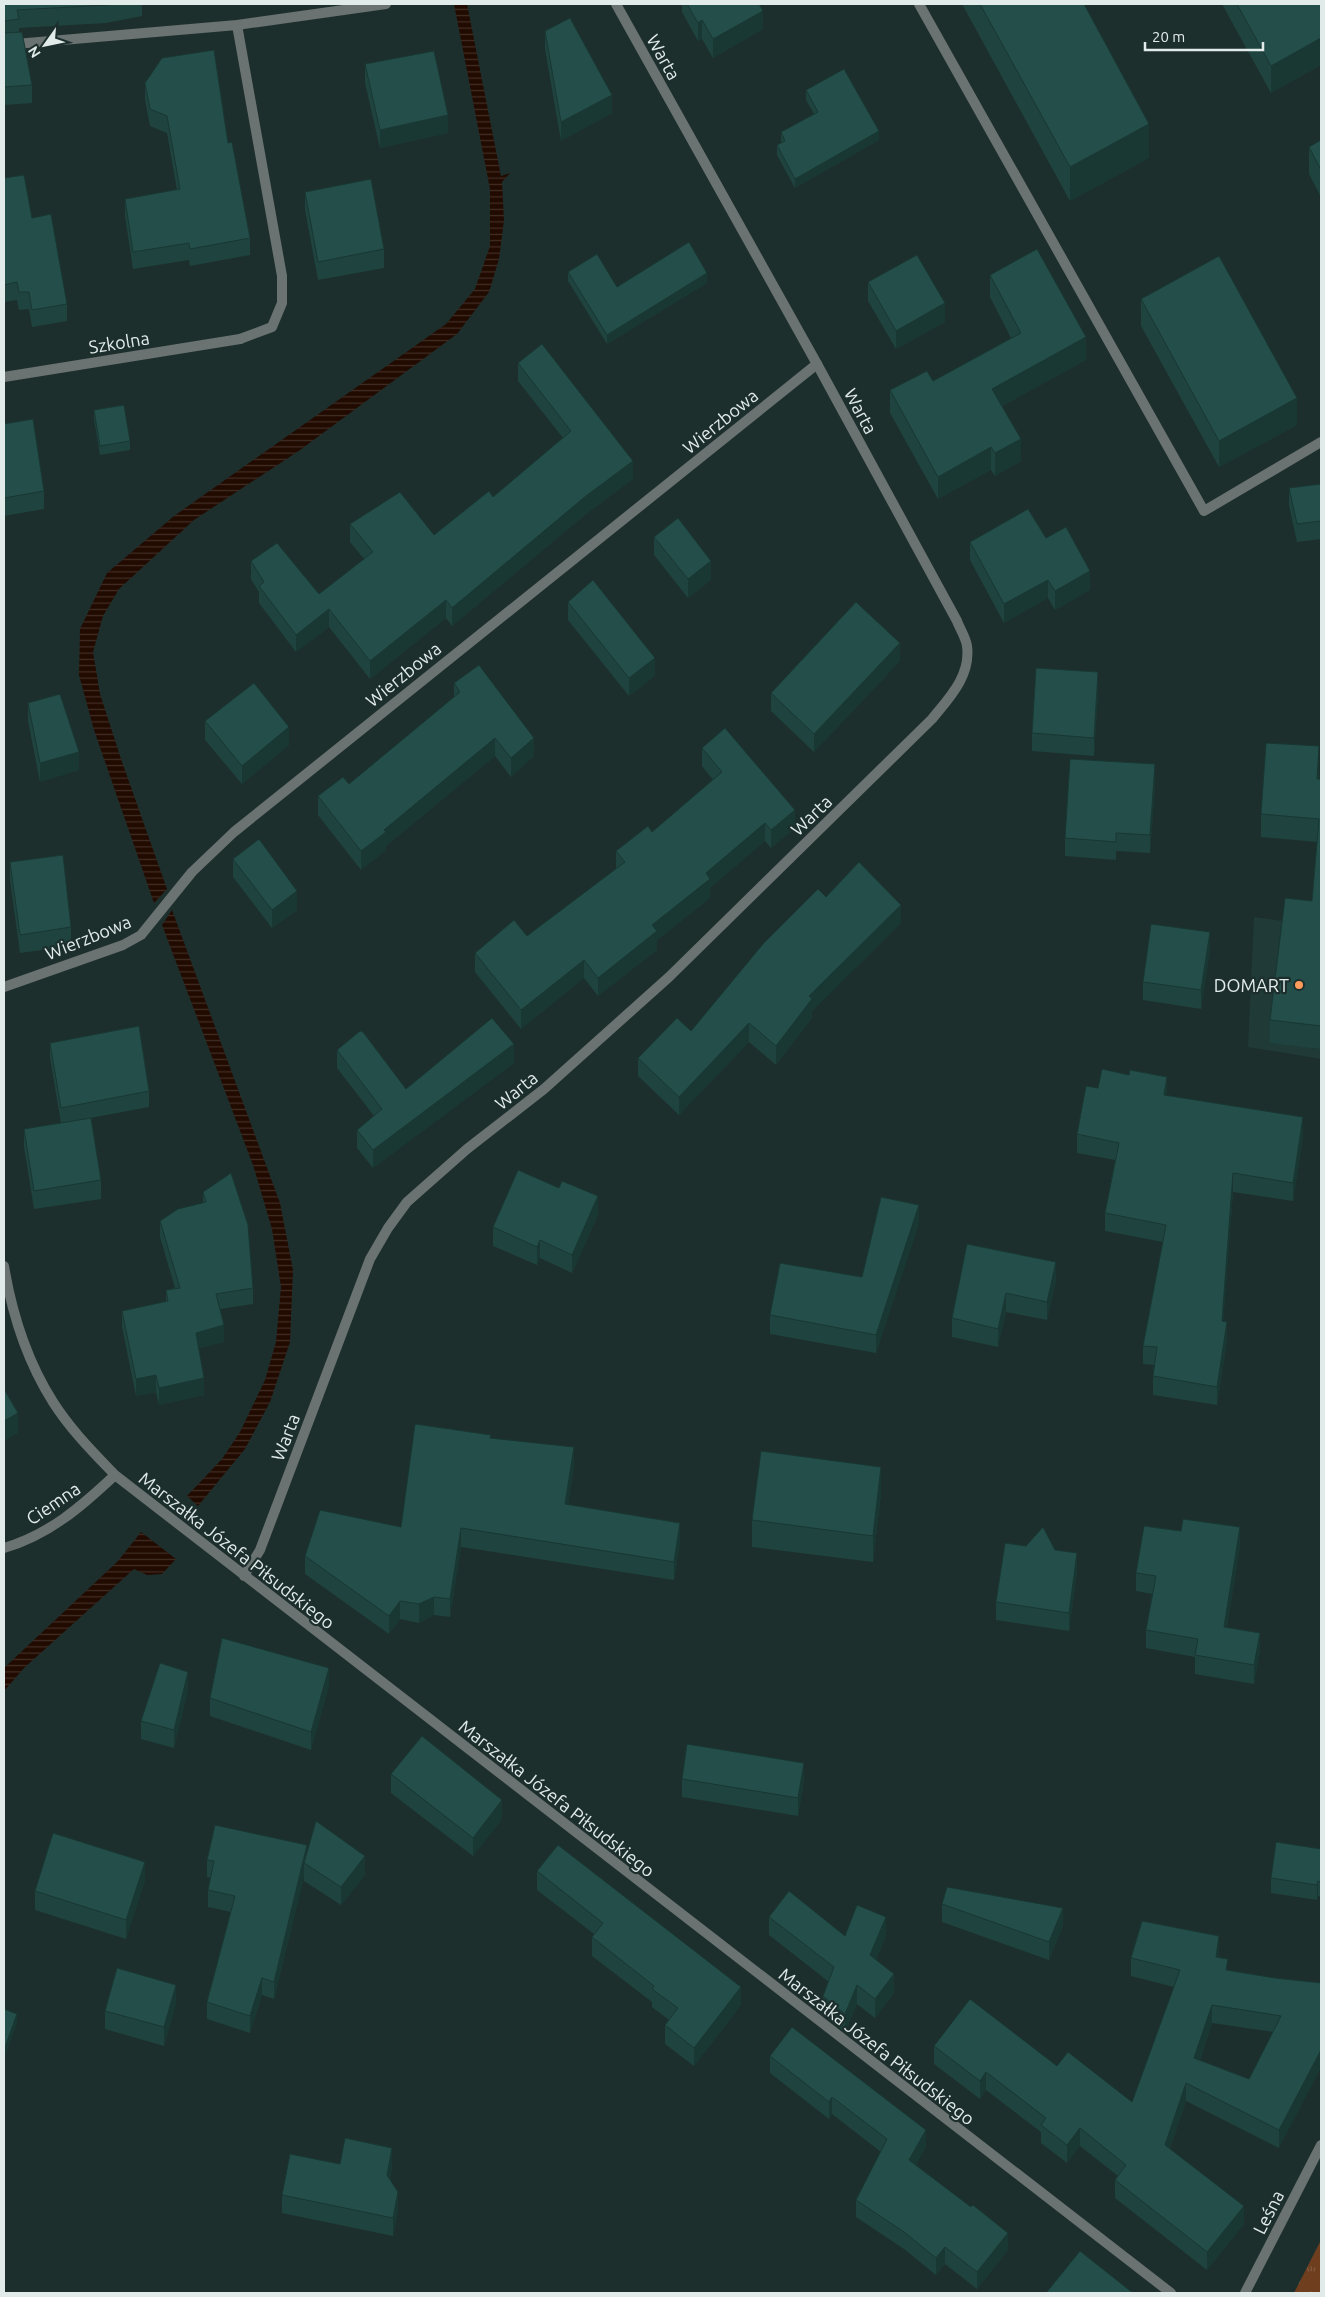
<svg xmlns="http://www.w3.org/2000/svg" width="1325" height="2297" font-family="Ubuntu,sans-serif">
  <defs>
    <pattern id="park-tufts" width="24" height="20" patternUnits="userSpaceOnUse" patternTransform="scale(1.25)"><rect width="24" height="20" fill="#6e3e1f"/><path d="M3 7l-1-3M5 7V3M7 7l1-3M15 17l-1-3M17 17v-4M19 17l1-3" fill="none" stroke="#825a40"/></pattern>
    <pattern id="water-rules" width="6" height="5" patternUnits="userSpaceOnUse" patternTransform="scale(1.25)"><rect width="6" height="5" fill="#210a00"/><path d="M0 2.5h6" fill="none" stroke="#412e25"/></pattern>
  </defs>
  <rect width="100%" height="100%" fill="#1d2f2d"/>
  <path fill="#1f3a37" d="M 1254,917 L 1321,926 L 1321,1059 L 1248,1047 Z"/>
  <path fill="url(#park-tufts)" d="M 1321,2240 L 1321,2293 L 1294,2293 Z"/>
  <path fill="url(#water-rules)" d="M 454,4 L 467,4 L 501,176 L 510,173 L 502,182 L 504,220 L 499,259 L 489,292 L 457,334 L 300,450 L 194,520 L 119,589 L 103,616 L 93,652 L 100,694 L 121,759 L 167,889 L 154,903 L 94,730 L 79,675 L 80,629 L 107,573 L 174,516 L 446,324 L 475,289 L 490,246 L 490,189 Z
    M 172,910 L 280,1203 L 293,1270 L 290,1342 L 270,1402 L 245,1449 L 198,1506 L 187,1496 L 222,1459 L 240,1432 L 265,1380 L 276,1342 L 281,1287 L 272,1229 L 253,1165 L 162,925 Z
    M 141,1532 L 176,1559 L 162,1574 L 147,1575 L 134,1569 L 24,1668 L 4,1691 L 4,1668 L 118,1561 Z"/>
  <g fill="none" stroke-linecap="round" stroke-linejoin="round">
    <path stroke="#6a7371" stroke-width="10" d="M 919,4 L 1204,511 L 1321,442
      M 237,25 L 282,276 L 282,303 L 272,327 L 240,339
      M 4,45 L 237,25 L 386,4
      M 4,987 L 123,945 L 141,935 L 192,872 L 234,832 L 817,364"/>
    <path stroke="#6a7371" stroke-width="10" d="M 4,377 L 240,339
      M 4,1266 C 12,1314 27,1361 53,1402 C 70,1429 93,1452 115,1475 L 1171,2293
      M 4,1548 C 49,1535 82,1506 115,1475
      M 244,1576 L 260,1550 L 370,1259 L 388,1228 L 407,1202 L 467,1149 L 544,1089 L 669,977 L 932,719 C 949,698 971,676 967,646 C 966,638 960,629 957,621 L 817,364 L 616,4
      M 1245,2293 L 1321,2145"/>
  </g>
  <path fill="#1f433f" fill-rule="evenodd" d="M 4,4 L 142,4 L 142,16 L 106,23 L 19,28 L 19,33 L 32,85 L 32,103 L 4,105 Z
    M 682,4 L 759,4 L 763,29 L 713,58 L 702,39 L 698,41 L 682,12 Z
    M 962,4 L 1084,4 L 1149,158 L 1070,201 Z
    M 1222,4 L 1321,4 L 1321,65 L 1271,93 Z
    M 545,31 L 612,113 L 561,141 L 545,49 Z
    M 365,64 L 448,133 L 380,148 L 365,83 Z
    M 145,83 L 228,143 L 250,238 L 250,255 L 190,266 L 189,260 L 133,269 L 125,216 L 125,199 L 177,190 L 167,133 L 150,126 L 145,100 Z
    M 806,90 L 879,140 L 795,188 L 777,155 L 777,145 L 781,143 L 781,132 L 814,114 L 806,100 Z
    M 1321,140 L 1321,197 L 1309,174 L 1309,147 Z
    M 4,178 L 32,218 L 67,304 L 67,321 L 32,327 L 29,309 L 19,310 L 17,300 L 4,302 Z
    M 305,192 L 384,249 L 384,268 L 318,280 L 305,210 Z
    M 568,272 L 617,287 L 707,283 L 607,344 L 568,281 Z
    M 990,275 L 1086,360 L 1002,406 L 1021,461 L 995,476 L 991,470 L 938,499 L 890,413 L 890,390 L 933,381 L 1011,338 L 990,297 Z
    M 868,282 L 945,322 L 896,349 L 868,301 Z
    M 1141,299 L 1297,425 L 1219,467 L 1141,326 Z
    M 518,363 L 633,479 L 586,514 L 452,626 L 446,618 L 370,679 L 329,627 L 296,652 L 259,603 L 259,592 L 251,579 L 251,561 L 319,594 L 364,559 L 350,542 L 350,524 L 434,535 L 493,497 L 563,438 L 518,381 Z
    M 94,410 L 130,441 L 130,450 L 100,455 L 94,419 Z
    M 4,424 L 44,491 L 44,509 L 4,516 Z
    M 1321,484 L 1321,539 L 1297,542 L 1289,506 L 1289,488 Z
    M 654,537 L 711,580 L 688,598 L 654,555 Z
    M 1046,538 L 1090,590 L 1055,610 L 1048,598 L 1004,623 L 970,560 L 970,542 Z
    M 568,602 L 655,676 L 629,696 L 568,620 Z
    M 900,661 L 814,752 L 771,711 L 771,693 Z
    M 454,683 L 534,756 L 511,777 L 495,756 L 386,846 L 386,850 L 361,870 L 318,815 L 318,796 L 349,784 L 454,697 Z
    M 1098,691 L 1094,756 L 1032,751 L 1032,733 Z
    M 28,703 L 79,770 L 40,782 L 28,721 Z
    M 205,721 L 289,745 L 242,784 L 205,740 Z
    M 702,748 L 795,828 L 771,848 L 765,841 L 710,888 L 710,898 L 657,940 L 657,950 L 598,996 L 584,978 L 521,1029 L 475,972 L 475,953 L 527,936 L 616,869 L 616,851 L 652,832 L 713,780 L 702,766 Z
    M 1319,770 L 1319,779 L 1321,779 L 1321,1049 L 1270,1043 L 1270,1020 L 1312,901 L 1317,842 L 1261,837 L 1261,814 Z
    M 1155,783 L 1150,853 L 1116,851 L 1116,860 L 1065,856 L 1065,838 Z
    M 233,859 L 297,910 L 272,928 L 233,877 Z
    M 10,862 L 71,927 L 71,946 L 20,953 L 10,880 Z
    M 826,897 L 901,923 L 812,1011 L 812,1018 L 776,1065 L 749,1042 L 679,1115 L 638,1076 L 638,1058 L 691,1031 Z
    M 1210,950 L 1201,1009 L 1143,1000 L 1143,982 Z
    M 50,1043 L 149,1091 L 149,1107 L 85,1119 L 101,1180 L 101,1199 L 34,1209 L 24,1147 L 24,1129 L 61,1123 L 50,1058 Z
    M 337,1050 L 406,1089 L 514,1063 L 373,1168 L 357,1148 L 357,1130 L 374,1116 L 337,1068 Z
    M 1098,1088 L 1167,1095 L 1303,1136 L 1293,1201 L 1233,1192 L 1223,1322 L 1227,1341 L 1217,1405 L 1153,1395 L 1153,1376 L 1154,1365 L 1143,1364 L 1143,1346 L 1163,1242 L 1105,1231 L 1105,1213 L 1115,1160 L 1077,1153 L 1077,1134 Z
    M 203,1192 L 253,1288 L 253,1304 L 220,1309 L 224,1342 L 199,1348 L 204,1395 L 159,1405 L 156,1392 L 136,1396 L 122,1327 L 122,1311 L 166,1302 L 166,1290 L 175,1288 L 160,1237 L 160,1221 L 203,1203 Z
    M 598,1215 L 572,1273 L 540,1258 L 537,1265 L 493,1246 L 493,1227 Z
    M 919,1223 L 876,1353 L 770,1334 L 770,1315 L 862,1277 Z
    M 967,1244 L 1056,1281 L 1047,1320 L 1006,1312 L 998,1347 L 952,1337 L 952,1318 Z
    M 491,1438 L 574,1466 L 568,1505 L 680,1542 L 674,1580 L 461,1547 L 450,1617 L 434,1615 L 419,1623 L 400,1619 L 389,1634 L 305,1574 L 305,1556 L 401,1527 Z
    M 881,1494 L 873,1562 L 752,1547 L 752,1520 Z
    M 1026,1546 L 1055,1550 L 1077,1571 L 1069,1631 L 996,1620 L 996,1602 Z
    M 1240,1546 L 1227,1627 L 1260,1651 L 1254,1684 L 1195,1674 L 1195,1657 L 1146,1648 L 1146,1630 L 1152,1594 L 1136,1591 L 1136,1573 Z
    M 329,1686 L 311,1750 L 210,1716 L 210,1698 Z
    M 188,1690 L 174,1748 L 141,1739 L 141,1721 Z
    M 391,1774 L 502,1819 L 473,1856 L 391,1793 Z
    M 682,1779 L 804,1781 L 798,1816 L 682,1797 Z
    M 1321,1849 L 1321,1897 L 1318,1896 L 1317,1900 L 1271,1893 L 1271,1878 Z
    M 307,1850 L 365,1875 L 341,1905 L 304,1881 L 304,1877 L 274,1999 L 262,1995 L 250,2033 L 207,2019 L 207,2002 L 231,1912 L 208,1907 L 208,1890 L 211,1878 L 207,1877 L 207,1860 Z
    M 537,1871 L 741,2005 L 694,2066 L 665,2044 L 665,2025 L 669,2020 L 652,2007 L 652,2002 L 592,1956 L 592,1937 L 594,1934 L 537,1890 Z
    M 145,1880 L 126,1939 L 35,1910 L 35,1891 Z
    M 942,1904 L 1063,1926 L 1049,1960 L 942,1922 Z
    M 769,1917 L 845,1936 L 886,1936 L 876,1960 L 894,1993 L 875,2018 L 857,2004 L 845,2032 L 823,2015 L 823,1996 L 829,1982 L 769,1935 Z
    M 1219,1954 L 1219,1957 L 1228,1970 L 1275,1978 L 1321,1983 L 1279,2148 L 1186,2101 L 1170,2148 L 1244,2224 L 1207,2270 L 1115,2198 L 1115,2180 L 1118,2176 L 1080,2146 L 1067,2163 L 1041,2143 L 1041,2132 L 986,2090 L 980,2099 L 934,2064 L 934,2046 L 1057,2066 L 1132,2102 L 1174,1987 L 1131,1976 L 1131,1958 ZM 1212,2023 L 1273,2032 L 1249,2079 L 1200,2060 Z
    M 176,2004 L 164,2046 L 105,2029 L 105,2011 Z
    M 770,2056 L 926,2147 L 915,2165 L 1008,2250 L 977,2289 L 945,2264 L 936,2275 L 904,2249 L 856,2217 L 856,2200 L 881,2152 L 832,2114 L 829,2119 L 770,2073 Z
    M 340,2164 L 392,2166 L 390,2179 L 398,2211 L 393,2236 L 282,2213 L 282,2195 Z"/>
  <path fill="#193733" d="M 763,11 L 763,29 L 713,58 L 713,39 Z
    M 702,20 L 702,39 L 698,41 L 698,23 Z
    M 1321,38 L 1321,65 L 1271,93 L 1271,66 Z
    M 612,95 L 612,113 L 561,141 L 561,122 Z
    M 448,115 L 448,133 L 380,148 L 380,130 Z
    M 1149,124 L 1149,158 L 1070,201 L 1070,167 Z
    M 879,131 L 879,140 L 795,188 L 795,179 Z
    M 707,273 L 707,283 L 607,344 L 607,335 Z
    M 945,303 L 945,322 L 896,349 L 896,331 Z
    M 1086,337 L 1086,360 L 992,411 L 992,389 Z
    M 1297,398 L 1297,425 L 1219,467 L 1219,441 Z
    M 1021,439 L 1021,461 L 995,476 L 995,453 Z
    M 991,447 L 991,470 L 938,499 L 938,477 Z
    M 633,461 L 633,479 L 586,514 L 452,626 L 452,608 L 586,496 Z
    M 711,561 L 711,580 L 688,598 L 688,579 Z
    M 1090,571 L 1090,590 L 1055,610 L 1055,591 Z
    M 1048,580 L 1048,598 L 1004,623 L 1004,604 Z
    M 446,600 L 446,618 L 370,679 L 370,661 Z
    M 329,609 L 329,627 L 296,652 L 296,635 Z
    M 900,643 L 900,661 L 814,752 L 814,734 Z
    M 655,658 L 655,676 L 629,696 L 629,678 Z
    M 1098,672 L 1098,691 L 1094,756 L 1094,738 Z
    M 289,727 L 289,745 L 242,784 L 242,766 Z
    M 495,738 L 495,756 L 386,846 L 386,850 L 361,870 L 361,851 L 384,830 Z
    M 534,738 L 534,756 L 511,777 L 511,758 Z
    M 1319,746 L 1319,770 L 1317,802 L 1317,779 Z
    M 79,752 L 79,770 L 40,782 L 40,763 Z
    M 1155,764 L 1155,783 L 1150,853 L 1150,835 Z
    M 795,810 L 795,828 L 771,848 L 771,830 Z
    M 765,823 L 765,841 L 710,888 L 710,898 L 657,940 L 657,950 L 598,996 L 598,978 L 706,873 Z
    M 297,891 L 297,910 L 272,928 L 272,910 Z
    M 901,905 L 901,923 L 812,1011 L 812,1018 L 776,1065 L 776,1046 L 809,996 Z
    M 1210,932 L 1210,950 L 1201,1009 L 1201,990 Z
    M 584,960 L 584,978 L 521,1029 L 521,1010 Z
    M 749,1023 L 749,1042 L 679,1115 L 679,1097 Z
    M 514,1044 L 514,1063 L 373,1168 L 373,1150 Z
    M 1167,1077 L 1167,1096 L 1164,1095 Z
    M 1303,1117 L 1303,1136 L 1293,1201 L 1293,1183 Z
    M 1233,1173 L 1233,1192 L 1222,1340 L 1222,1321 Z
    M 598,1196 L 598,1215 L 572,1273 L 572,1255 Z
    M 919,1205 L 919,1223 L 876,1353 L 876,1335 Z
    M 540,1240 L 540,1258 L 537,1265 L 537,1247 Z
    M 1056,1262 L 1056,1281 L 1047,1320 L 1047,1302 Z
    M 1006,1293 L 1006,1312 L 998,1347 L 998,1329 Z
    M 1227,1322 L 1227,1341 L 1217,1405 L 1217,1387 Z
    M 224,1325 L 224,1342 L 196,1349 L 196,1333 Z
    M 156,1375 L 156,1392 L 136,1396 L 136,1379 Z
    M 204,1378 L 204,1395 L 159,1405 L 159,1388 Z
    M 18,1413 L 18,1433 L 4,1441 L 4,1421 Z
    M 574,1447 L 574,1466 L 565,1523 L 565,1504 Z
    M 881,1467 L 881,1494 L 873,1562 L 873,1536 Z
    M 680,1523 L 680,1542 L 674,1580 L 674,1562 Z
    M 1240,1527 L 1240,1546 L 1224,1645 L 1224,1627 Z
    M 461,1528 L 461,1547 L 450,1617 L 450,1599 Z
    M 1077,1553 L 1077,1571 L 1069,1631 L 1069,1613 Z
    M 434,1597 L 434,1615 L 419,1623 L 419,1604 Z
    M 400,1601 L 400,1619 L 389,1634 L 389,1616 Z
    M 1260,1633 L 1260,1651 L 1254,1684 L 1254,1665 Z
    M 329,1668 L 329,1686 L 311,1750 L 311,1732 Z
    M 188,1672 L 188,1690 L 174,1748 L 174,1730 Z
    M 804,1763 L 804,1781 L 798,1816 L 798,1798 Z
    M 502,1800 L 502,1819 L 473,1856 L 473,1838 Z
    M 307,1845 L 307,1863 L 304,1863 L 304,1877 L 274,1999 L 274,1982 Z
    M 365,1856 L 365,1875 L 341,1905 L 341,1887 Z
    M 145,1862 L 145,1880 L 126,1939 L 126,1920 Z
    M 1318,1881 L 1318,1896 L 1317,1900 L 1317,1885 Z
    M 1063,1908 L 1063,1926 L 1049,1960 L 1049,1942 Z
    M 886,1917 L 886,1936 L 870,1974 L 870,1955 Z
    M 1219,1936 L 1219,1954 L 1216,1975 L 1216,1957 Z
    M 894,1974 L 894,1993 L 875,2018 L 875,1999 Z
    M 262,1978 L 262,1995 L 250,2033 L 250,2016 Z
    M 176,1985 L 176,2004 L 164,2046 L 164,2027 Z
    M 857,1985 L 857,2004 L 845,2032 L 845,2014 Z
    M 741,1987 L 741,2005 L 694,2066 L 694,2048 Z
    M 1212,2005 L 1212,2023 L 1194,2076 L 1194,2058 Z
    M 17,2014 L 17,2024 L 4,2059 L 4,2050 Z
    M 1321,2050 L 1321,2068 L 1279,2148 L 1279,2130 Z
    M 986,2072 L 986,2090 L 980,2099 L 980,2081 Z
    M 1186,2083 L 1186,2101 L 1165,2163 L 1165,2145 Z
    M 832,2097 L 832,2114 L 829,2119 L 829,2102 Z
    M 1080,2128 L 1080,2146 L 1067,2163 L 1067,2145 Z
    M 926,2130 L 926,2147 L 909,2178 L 909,2160 Z
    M 392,2148 L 392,2166 L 387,2193 L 387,2175 Z
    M 398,2192 L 398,2211 L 393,2236 L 393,2218 Z
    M 1244,2206 L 1244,2224 L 1207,2270 L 1207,2252 Z
    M 1008,2233 L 1008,2250 L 977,2289 L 977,2272 Z
    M 945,2247 L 945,2264 L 936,2275 L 936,2258 Z"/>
  <path fill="#244e49" stroke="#193733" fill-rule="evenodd" d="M 4,4 L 114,4 L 106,5 L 17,10 L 19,19 L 4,21 Z
    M 687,4 L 759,4 L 763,11 L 713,39 L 702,20 L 698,23 Z
    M 980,4 L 1084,4 L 1149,124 L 1070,167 Z
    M 1237,4 L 1321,4 L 1321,38 L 1271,66 Z
    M 570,18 L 612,95 L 561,122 L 545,31 Z
    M 22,32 L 32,85 L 4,87 L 4,33 Z
    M 214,50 L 228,143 L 232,142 L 250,238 L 190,249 L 189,243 L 133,252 L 125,199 L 180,189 L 167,116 L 150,109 L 145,83 L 162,58 Z
    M 434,51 L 448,115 L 380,130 L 365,64 Z
    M 844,69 L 879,131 L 795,179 L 777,145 L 785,141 L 781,132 L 818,112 L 806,90 Z
    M 1321,140 L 1321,170 L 1309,147 Z
    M 24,175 L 32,218 L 51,214 L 67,304 L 32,310 L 29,292 L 19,292 L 17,282 L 4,285 L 4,178 Z
    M 371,179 L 384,249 L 318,262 L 305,192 Z
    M 689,242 L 707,273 L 607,335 L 568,272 L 597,254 L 617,287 Z
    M 1037,249 L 1086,337 L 992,389 L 1021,439 L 995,453 L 991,447 L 938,477 L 890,390 L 927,371 L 933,381 L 1021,333 L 990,275 Z
    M 917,255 L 945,303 L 896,331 L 868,282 Z
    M 1219,256 L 1297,398 L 1219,441 L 1141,299 Z
    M 542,344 L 633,461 L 586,496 L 452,608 L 446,600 L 370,661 L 329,609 L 296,635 L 259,586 L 264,582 L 251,561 L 277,543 L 319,594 L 373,552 L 350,524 L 400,492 L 434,535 L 489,491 L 493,497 L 571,431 L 518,363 Z
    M 124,405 L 130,441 L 100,446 L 94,410 Z
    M 33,419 L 44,491 L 4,498 L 4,424 Z
    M 1321,484 L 1321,521 L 1297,524 L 1289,488 Z
    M 1028,509 L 1046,538 L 1066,527 L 1090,571 L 1055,591 L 1048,580 L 1004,604 L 970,542 Z
    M 678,518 L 711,561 L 688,579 L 654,537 Z
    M 593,580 L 655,658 L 629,678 L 568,602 Z
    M 856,602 L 900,643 L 814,734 L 771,693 Z
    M 479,665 L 534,738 L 511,758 L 495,738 L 384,830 L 386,832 L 361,851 L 318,796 L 343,777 L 349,784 L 460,692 L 454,683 Z
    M 1036,668 L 1098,672 L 1094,738 L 1032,733 Z
    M 254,683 L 289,727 L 242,766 L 205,721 Z
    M 60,694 L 79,752 L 40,763 L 28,703 Z
    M 725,728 L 795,810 L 771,830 L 765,823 L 706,873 L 710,879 L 652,925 L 657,931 L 598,978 L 584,960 L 521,1010 L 475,953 L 514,920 L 527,936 L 625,862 L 616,851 L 648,826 L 652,832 L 722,772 L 702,748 Z
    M 1266,743 L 1319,746 L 1317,779 L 1321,779 L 1321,1026 L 1270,1020 L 1285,898 L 1312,901 L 1319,819 L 1261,814 Z
    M 1070,759 L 1155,764 L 1150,835 L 1116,833 L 1116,842 L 1065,838 Z
    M 259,839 L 297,891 L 272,910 L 233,859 Z
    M 63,855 L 71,927 L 20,935 L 10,862 Z
    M 859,862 L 901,905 L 809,996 L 812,999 L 776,1046 L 749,1023 L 679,1097 L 638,1058 L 677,1018 L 691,1031 L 763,944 L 818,889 L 826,897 Z
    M 1151,924 L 1210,932 L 1201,990 L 1143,982 Z
    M 492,1018 L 514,1044 L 373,1150 L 357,1130 L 382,1109 L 337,1050 L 360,1031 L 363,1032 L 406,1089 Z
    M 139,1026 L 149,1091 L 61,1108 L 50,1043 Z
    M 1102,1069 L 1129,1075 L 1130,1070 L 1167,1077 L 1164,1095 L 1303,1117 L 1293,1183 L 1233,1173 L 1222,1321 L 1227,1322 L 1217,1387 L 1153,1376 L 1157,1347 L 1143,1346 L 1166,1225 L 1105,1213 L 1119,1143 L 1077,1134 L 1086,1086 L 1098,1088 Z
    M 91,1118 L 101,1180 L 34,1191 L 24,1129 Z
    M 518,1170 L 559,1188 L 562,1181 L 598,1196 L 572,1255 L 540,1240 L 537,1247 L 493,1227 Z
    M 231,1173 L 248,1225 L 253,1288 L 216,1294 L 224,1325 L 196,1333 L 204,1378 L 159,1388 L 156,1375 L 136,1379 L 122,1311 L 168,1301 L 166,1290 L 180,1288 L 160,1221 L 178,1209 L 206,1202 L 203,1192 Z
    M 881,1197 L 919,1205 L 876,1335 L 770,1315 L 780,1263 L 862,1277 Z
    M 967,1244 L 1056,1262 L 1047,1302 L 1006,1293 L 998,1329 L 952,1318 Z
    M 4,1389 L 18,1413 L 4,1421 Z
    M 415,1424 L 491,1435 L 490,1438 L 574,1447 L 565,1504 L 680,1523 L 674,1562 L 461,1528 L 450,1599 L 434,1597 L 419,1604 L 400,1601 L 389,1616 L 305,1556 L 320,1510 L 401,1527 Z
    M 761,1451 L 881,1467 L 873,1536 L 752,1520 Z
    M 1183,1519 L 1240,1527 L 1224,1627 L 1260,1633 L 1254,1665 L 1195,1655 L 1198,1639 L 1146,1630 L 1156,1576 L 1136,1573 L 1144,1526 L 1181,1531 Z
    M 1043,1527 L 1055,1550 L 1077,1553 L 1069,1613 L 996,1602 L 1005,1543 L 1026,1546 Z
    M 222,1638 L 329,1668 L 311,1732 L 210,1698 Z
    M 160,1663 L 188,1672 L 174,1730 L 141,1721 Z
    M 422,1736 L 502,1800 L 473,1838 L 391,1774 Z
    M 687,1744 L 804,1763 L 798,1798 L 682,1779 Z
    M 316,1821 L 365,1856 L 341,1887 L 304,1863 Z
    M 215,1825 L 307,1845 L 274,1982 L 262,1978 L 250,2016 L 207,2002 L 235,1896 L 208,1890 L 214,1861 L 207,1860 Z
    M 53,1833 L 145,1862 L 126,1920 L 35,1891 Z
    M 1276,1842 L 1321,1849 L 1321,1882 L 1318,1881 L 1317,1885 L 1271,1878 Z
    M 558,1845 L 741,1987 L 694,2048 L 665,2025 L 678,2008 L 652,1989 L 654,1986 L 592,1937 L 603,1923 L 537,1871 Z
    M 947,1887 L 1063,1908 L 1049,1942 L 942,1904 Z
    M 789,1891 L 845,1936 L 857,1905 L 886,1917 L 870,1955 L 894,1974 L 875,1999 L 857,1985 L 845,2014 L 823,1996 L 834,1967 L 769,1917 Z
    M 1142,1921 L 1219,1936 L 1216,1957 L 1228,1959 L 1226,1970 L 1275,1978 L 1321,1983 L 1321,2050 L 1279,2130 L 1186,2083 L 1165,2145 L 1244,2206 L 1207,2252 L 1115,2180 L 1126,2165 L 1080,2128 L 1067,2145 L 1041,2125 L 1046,2118 L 986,2072 L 980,2081 L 934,2046 L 970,1999 L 1057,2066 L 1068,2052 L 1132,2102 L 1180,1970 L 1131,1958 ZM 1212,2005 L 1281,2016 L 1249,2079 L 1194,2058 Z
    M 117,1968 L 176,1985 L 164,2027 L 105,2011 Z
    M 4,2009 L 17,2014 L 4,2050 Z
    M 792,2027 L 926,2130 L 909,2160 L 971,2207 L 973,2205 L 1008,2233 L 977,2272 L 945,2247 L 936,2258 L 904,2232 L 856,2200 L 887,2139 L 832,2097 L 829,2102 L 770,2056 Z
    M 345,2138 L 392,2148 L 387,2175 L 398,2192 L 393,2218 L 282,2195 L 290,2154 L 340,2164 Z
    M 1080,2251 L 1133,2293 L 1046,2293 Z"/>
  <circle fill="#ff9b5b" stroke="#1d2f2d" stroke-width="2" cx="1299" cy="985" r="5"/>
  <g text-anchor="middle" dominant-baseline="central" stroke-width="4.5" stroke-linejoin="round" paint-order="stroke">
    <g font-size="18" fill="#e1ecea" stroke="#1d2f2d">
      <text transform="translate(664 57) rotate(61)">Warta</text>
      <text transform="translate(119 342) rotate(-9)">Szkolna</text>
      <text transform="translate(861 411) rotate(62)">Warta</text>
      <text transform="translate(720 421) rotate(-39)">Wierzbowa</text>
      <text transform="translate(403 674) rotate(-39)">Wierzbowa</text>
      <text transform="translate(811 815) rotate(-44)">Warta</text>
      <text transform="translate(88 937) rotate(-22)">Wierzbowa</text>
      <text transform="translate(516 1090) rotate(-39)">Warta</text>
      <text transform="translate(285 1437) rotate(-69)">Warta</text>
      <text transform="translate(53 1503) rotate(-34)">Ciemna</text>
      <text transform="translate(237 1550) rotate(38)">Marszałka Józefa Piłsudskiego</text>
      <text transform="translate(557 1798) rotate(38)">Marszałka Józefa Piłsudskiego</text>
      <text transform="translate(877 2046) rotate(38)">Marszałka Józefa Piłsudskiego</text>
      <text transform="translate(1268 2212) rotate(-63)">Leśna</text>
    </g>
    <g font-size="18" fill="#e1ecea" stroke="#1d2f2d" text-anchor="end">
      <text x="1289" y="985">DOMART</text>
    </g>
  </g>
  <rect width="1325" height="2297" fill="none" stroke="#e1ecea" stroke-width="10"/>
  <g transform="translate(45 45) rotate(237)" stroke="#1d2f2d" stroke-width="4" paint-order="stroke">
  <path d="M0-4L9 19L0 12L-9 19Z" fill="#e1ecea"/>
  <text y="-8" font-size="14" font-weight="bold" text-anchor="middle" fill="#e1ecea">N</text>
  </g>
  <path d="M1145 42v8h118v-8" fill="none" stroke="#e1ecea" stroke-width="2.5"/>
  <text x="1152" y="42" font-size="15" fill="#e1ecea" stroke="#1d2f2d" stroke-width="4" paint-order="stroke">20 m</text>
</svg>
